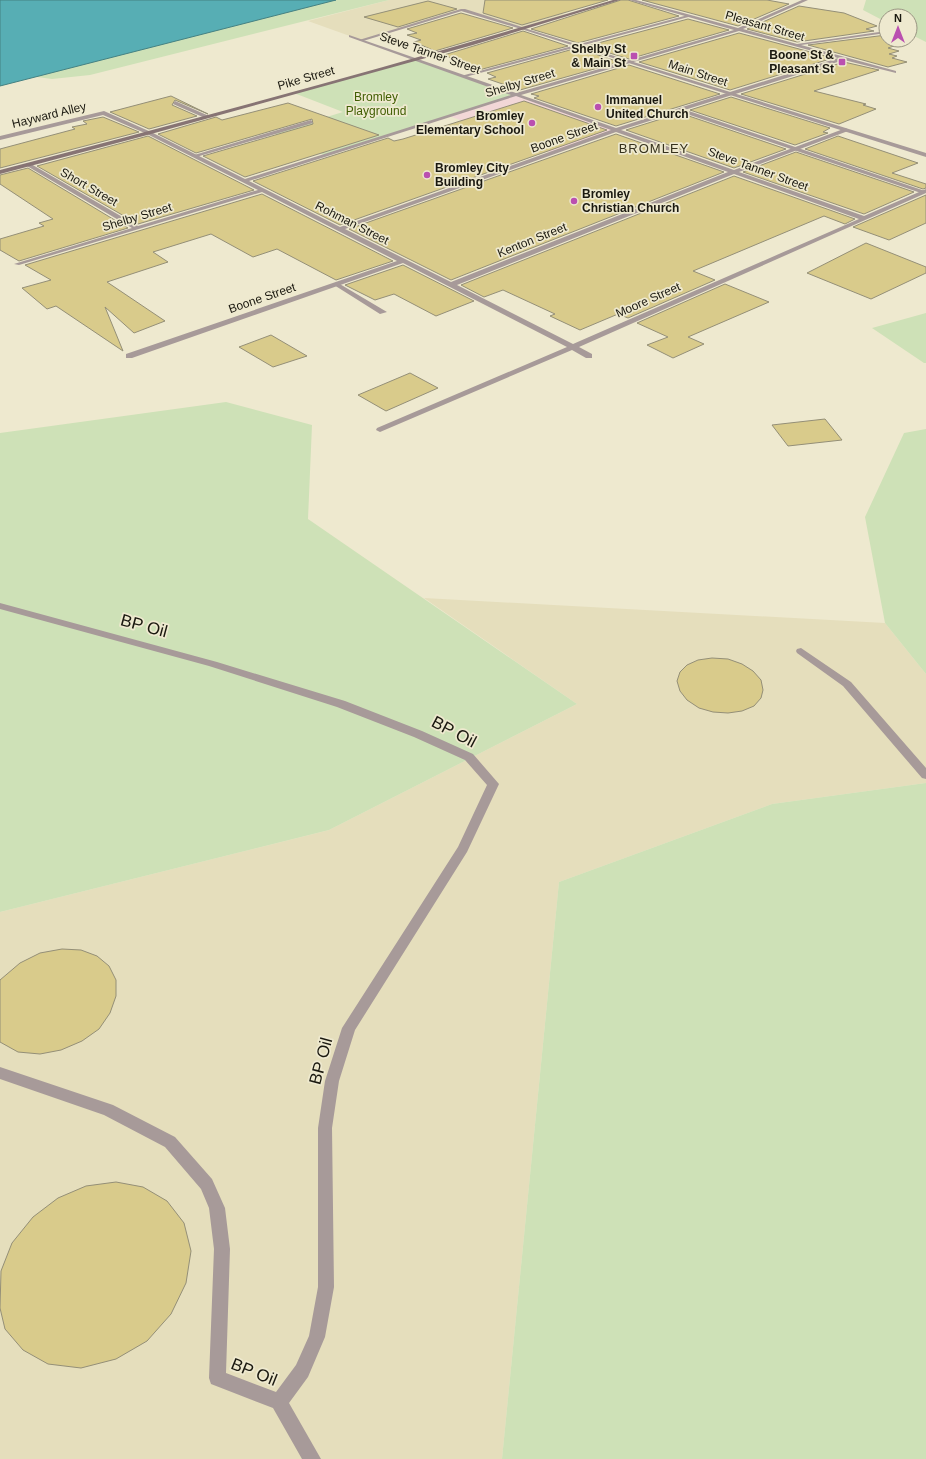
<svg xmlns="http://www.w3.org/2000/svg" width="926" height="1459" font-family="Arial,sans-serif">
  <rect width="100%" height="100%" fill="#eee9cf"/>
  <path fill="#e5debc" d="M 389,0 L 517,0 L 567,15 L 523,28 L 463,10 L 361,40 L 308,21 Z
    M 424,598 L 885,623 L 926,674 L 926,783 L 772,804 L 559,882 L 502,1459 L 0,1459 L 0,912 L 329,830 L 577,704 Z"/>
  <path fill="#f2d7d7" d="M 515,95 L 616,130 L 552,153 L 449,116 Z"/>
  <path fill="#cee1b7" d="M 309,0 L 389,0 L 90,75 L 52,79 L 22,75 Z
    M 866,0 L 926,0 L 926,42 L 910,34 L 910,16 L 886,16 L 886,22 L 863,10 Z
    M 416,59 L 515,95 L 324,155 L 274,133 L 343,112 L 294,93 Z
    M 926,313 L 926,363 L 924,363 L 872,328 Z
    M 226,402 L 312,425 L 308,519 L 577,704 L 329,830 L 0,912 L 0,433 Z
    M 926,429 L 926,674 L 885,623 L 865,517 L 904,433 Z
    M 926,783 L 926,1459 L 502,1459 L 559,882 L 772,804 Z"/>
  <path fill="#57aeb4" stroke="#458182" d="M 0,0 L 336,0 L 0,86 Z"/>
  <path fill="#d9cb8b" stroke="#948f77" d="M 485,0 L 608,0 L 522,25 L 483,13 Z
    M 621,0 L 628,0 L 679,16 L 578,43 L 531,29 Z
    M 642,0 L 767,0 L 789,4 L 738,26 Z
    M 428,1 L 457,9 L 398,27 L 364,17 Z
    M 799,6 L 844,13 L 877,26 L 866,29 L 874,31 L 797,42 L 747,29 Z
    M 461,13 L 513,28 L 435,51 L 414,42 L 421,40 L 407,35 L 417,33 L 407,29 Z
    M 688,19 L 729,30 L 629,59 L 587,46 Z
    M 523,31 L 568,46 L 479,70 L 444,55 Z
    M 739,33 L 833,58 L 730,90 L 639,62 Z
    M 886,35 L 886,40 L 912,40 L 888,48 L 899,51 L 889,54 L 897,56 L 892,58 L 907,62 L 888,67 L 808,45 Z
    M 577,48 L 619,62 L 520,90 L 488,79 L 496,77 L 487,73 Z
    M 844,62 L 879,70 L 814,91 L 866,104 L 863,105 L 876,109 L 839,124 L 741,94 Z
    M 629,65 L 720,94 L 616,126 L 534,98 L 539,96 L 531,94 Z
    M 171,96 L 208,114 L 175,100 L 172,105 L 197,116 L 149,129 L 110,112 Z
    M 731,97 L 830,128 L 823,132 L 828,133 L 795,145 L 690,110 Z
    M 524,101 L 607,130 L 340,225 L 253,181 L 388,138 L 394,141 L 403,139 Z
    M 288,103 L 379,135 L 245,177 L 203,156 L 313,124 L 312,119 L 196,153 L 158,134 L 216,117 L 222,120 Z
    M 680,113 L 786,149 L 734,168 L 626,130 Z
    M 103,117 L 139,132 L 0,168 L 0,149 L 75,129 L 72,127 L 87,124 L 83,121 Z
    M 616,134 L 724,172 L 451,280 L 349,229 Z
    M 148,136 L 254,190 L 138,224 L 37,166 Z
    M 838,136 L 918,163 L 892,173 L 926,184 L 926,188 L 923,189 L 805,149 Z
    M 796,152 L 914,192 L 864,214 L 743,172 Z
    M 28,168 L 128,228 L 19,261 L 0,250 L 0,239 L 44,226 L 39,223 L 53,219 L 0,184 L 0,175 Z
    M 734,176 L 855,219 L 845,224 L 824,216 L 693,271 L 715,280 L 628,318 L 618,314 L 580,330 L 550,316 L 555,314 L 503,290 L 484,297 L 461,285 Z
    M 262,194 L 393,261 L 336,280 L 277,249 L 253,257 L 211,234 L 153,252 L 168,262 L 107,282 L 165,321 L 134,333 L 105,307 L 123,351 L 56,306 L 47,309 L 22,288 L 51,280 L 25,265 Z
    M 926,195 L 926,223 L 889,240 L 853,227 Z
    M 866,243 L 926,267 L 926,273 L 871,299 L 807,273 Z
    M 403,265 L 474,301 L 436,316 L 394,294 L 375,300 L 345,285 Z
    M 725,284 L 769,302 L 688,337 L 704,344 L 673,358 L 647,345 L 668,337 L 637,323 Z
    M 271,335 L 307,356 L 273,367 L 239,347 Z
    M 410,373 L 438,388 L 386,411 L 358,395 Z
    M 825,419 L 842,440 L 788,446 L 772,425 Z
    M 712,658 L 728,659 L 742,664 L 753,671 L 761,680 L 763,690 L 761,698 L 754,706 L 742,711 L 728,713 L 713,712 L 699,708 L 687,700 L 680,691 L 677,681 L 680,672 L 687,665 L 698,660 Z
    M 62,949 L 81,950 L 97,956 L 109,966 L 116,980 L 116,996 L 110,1013 L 99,1029 L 82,1041 L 61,1050 L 40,1054 L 18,1052 L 0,1042 L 0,980 L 20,963 L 40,953 Z
    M 116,1182 L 143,1187 L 167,1201 L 184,1223 L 191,1251 L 186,1283 L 171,1314 L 147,1341 L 116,1359 L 81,1368 L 48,1364 L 23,1350 L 5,1329 L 0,1308 L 1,1271 L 12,1243 L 33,1217 L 58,1198 L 86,1186 Z"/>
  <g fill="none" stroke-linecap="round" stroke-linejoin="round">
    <path fill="#a79a99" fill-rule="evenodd" d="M 461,9 L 465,10 L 363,41 L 359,40 Z
      M 688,15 L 692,16 L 465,77 L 461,76 Z
      M 175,101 L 209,116 L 210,117 L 205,118 L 173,104 Z
      M 680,108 L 925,191 L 926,192 L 921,193 L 678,111 Z
      M 311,120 L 313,123 L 196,157 L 191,156 Z
      M 334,283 L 338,283 L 387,312 L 380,314 L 334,285 Z
      M 0,603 L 217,662 L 345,701 L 422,731 L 473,754 L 499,784 L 467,852 L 355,1030 L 339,1081 L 332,1128 L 334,1287 L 325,1337 L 308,1377 L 289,1403 L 321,1459 L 302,1459 L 273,1408 L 211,1384 L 209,1378 L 214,1249 L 209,1208 L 201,1189 L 165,1147 L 104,1115 L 0,1079 L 0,1067 L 113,1105 L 175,1137 L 212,1179 L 225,1208 L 230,1249 L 226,1373 L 276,1392 L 296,1365 L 309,1336 L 318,1287 L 318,1128 L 325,1081 L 342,1028 L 458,847 L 487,785 L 465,760 L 414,737 L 337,707 L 209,666 L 0,609 Z
      M 801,648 L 851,682 L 926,768 L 926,779 L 922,778 L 843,686 L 797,653 L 796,651 L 797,649 Z"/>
    <path fill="#a79a99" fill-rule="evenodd" d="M 629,0 L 636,0 L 738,28 L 802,0 L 808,0 L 743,29 L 797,44 L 886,31 L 886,33 L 801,45 L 896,71 L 896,73 L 844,60 L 621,130 L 734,170 L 846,128 L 848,131 L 739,172 L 864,216 L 926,189 L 926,193 L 579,347 L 592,354 L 592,358 L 586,358 L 572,350 L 380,432 L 376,430 L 377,428 L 567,347 L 403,263 L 132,358 L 126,358 L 126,354 L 397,261 L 262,192 L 19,265 L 14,264 L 132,228 L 27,166 L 27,164 L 31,164 L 138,226 L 258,190 L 147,134 L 103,115 L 0,140 L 0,136 L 104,111 L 151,132 L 245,179 L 511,95 L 349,37 L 349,35 L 516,93 L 734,30 ZM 739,31 L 838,58 L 616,128 L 521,95 ZM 516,96 L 611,130 L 340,227 L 249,181 ZM 616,132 L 728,172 L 451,282 L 345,229 ZM 734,174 L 859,219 L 573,344 L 457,285 Z
      M 461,9 L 465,9 L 525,28 L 521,29 L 461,11 Z"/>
    <path fill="#a79a99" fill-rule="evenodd" d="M 521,27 L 926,153 L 926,157 L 521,29 Z"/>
    <path fill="#877474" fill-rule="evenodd" d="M 613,0 L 620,0 L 473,45 L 151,134 L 0,174 L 0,170 C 205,117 410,61 613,0 Z"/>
  </g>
  <g fill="#ba4fb0" stroke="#eee9cf" stroke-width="1.5">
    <rect x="630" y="52" width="8" height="8" rx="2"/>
    <rect x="838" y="58" width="8" height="8" rx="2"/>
    <circle cx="598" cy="107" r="4"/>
    <circle cx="532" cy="123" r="4"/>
    <circle cx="427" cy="175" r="4"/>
    <circle cx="574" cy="201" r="4"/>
  </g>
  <g text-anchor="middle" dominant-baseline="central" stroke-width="3.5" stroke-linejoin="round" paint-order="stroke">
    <g font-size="12" fill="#1a180f" stroke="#eee9cf">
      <text transform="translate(765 26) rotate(16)">Pleasant Street</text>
      <text transform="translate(430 53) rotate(19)">Steve Tanner Street</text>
      <text transform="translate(698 73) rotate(18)">Main Street</text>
      <text transform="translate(306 78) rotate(-16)">Pike Street</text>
      <text transform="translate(520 83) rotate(-17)">Shelby Street</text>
      <text transform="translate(49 115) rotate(-14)">Hayward Alley</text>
      <text transform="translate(564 137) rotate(-20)">Boone Street</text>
      <text transform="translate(758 169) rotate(20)">Steve Tanner Street</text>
      <text transform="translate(89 187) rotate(30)">Short Street</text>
      <text transform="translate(137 217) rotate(-17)">Shelby Street</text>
      <text transform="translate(352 223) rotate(27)">Rohman Street</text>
      <text transform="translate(532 240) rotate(-22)">Kenton Street</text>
      <text transform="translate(262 298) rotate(-19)">Boone Street</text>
      <text transform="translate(648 300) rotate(-24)">Moore Street</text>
    </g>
    <g font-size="12" font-weight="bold" fill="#1a180f" stroke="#eee9cf" text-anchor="end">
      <text x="626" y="49">Shelby St<tspan x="626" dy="14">&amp; Main St</tspan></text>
      <text x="834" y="55">Boone St &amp;<tspan x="834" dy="14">Pleasant St</tspan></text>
      <text x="606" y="100" text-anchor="start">Immanuel<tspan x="606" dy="14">United Church</tspan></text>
      <text x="524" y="116">Bromley<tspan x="524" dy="14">Elementary School</tspan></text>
      <text x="435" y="168" text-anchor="start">Bromley City<tspan x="435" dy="14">Building</tspan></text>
      <text x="582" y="194" text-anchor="start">Bromley<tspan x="582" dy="14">Christian Church</tspan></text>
    </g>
    <g font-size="12" fill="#425f04" stroke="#eee9cf">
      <text x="376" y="97">Bromley<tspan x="376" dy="14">Playground</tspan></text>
    </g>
    <g font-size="13" letter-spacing="1" fill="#36321d" stroke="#eee9cf">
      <text x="654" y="148">BROMLEY</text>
    </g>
    <g font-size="17" fill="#1a180f" stroke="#eee9cf">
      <text transform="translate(144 626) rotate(15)">BP Oil</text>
      <text transform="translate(454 732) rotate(28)">BP Oil</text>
      <text transform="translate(321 1061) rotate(-75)">BP Oil</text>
      <text transform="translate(254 1372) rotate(22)">BP Oil</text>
    </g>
  </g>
  <g transform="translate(898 28)"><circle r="19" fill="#eee9cf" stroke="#999582"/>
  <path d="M0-3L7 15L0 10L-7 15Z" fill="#ba4fb0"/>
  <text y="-6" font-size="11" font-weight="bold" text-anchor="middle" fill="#1a180f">N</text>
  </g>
</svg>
